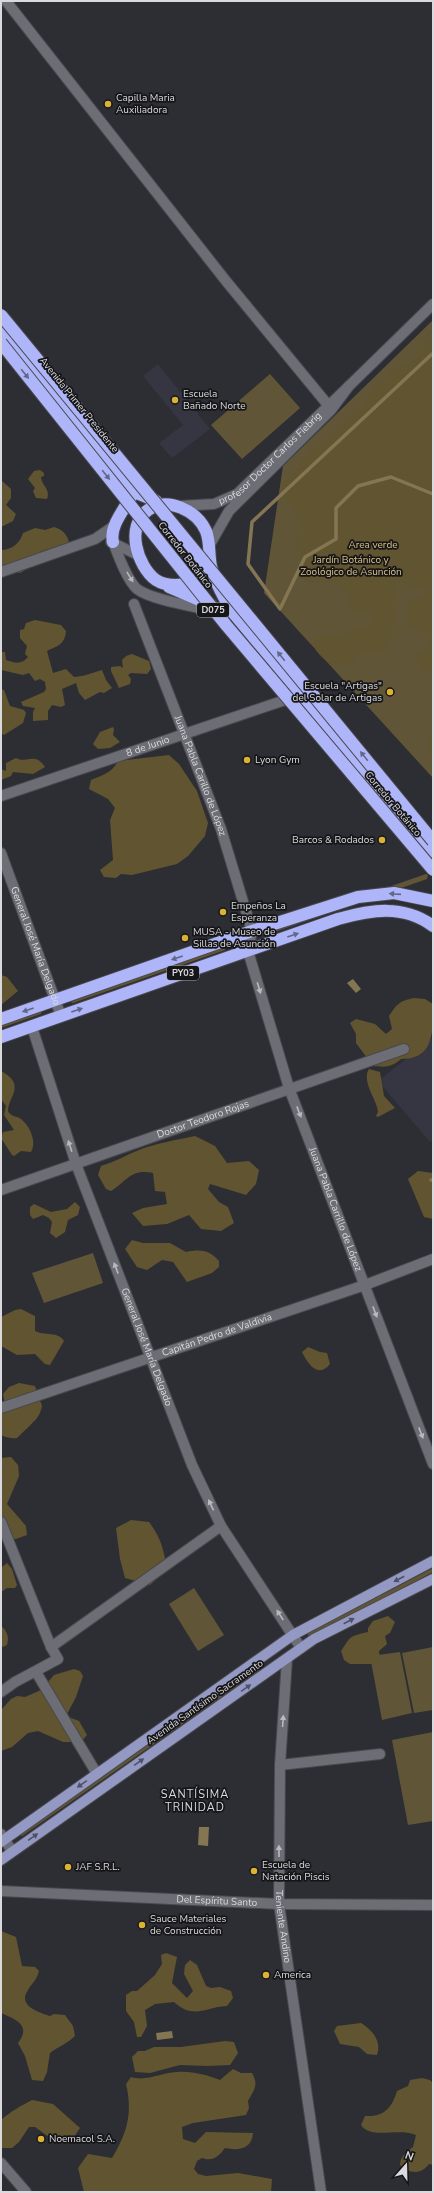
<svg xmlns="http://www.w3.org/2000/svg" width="434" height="2193" font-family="'Nunito Sans',sans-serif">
  <rect width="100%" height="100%" fill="#2d2e34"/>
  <path fill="#353642" d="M 158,364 L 210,429 L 172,458 L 159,443 L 183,425 L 143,376 Z
    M 433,1038 L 433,1140 L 430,1142 L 378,1081 Z"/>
  <path fill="#605536" d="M 433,320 L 433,778 L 264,593 L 283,466 Z
    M 270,374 L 300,408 L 242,459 L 211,425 Z
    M 426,874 L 428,875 L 427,879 L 269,934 L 267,933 L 267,929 Z
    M 225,946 L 225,950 L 73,1003 L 70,1002 Z
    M 42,1011 L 41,1014 L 1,1028 L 1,1023 Z
    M 93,1253 L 103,1283 L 44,1303 L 32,1273 Z
    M 433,1568 L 433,1572 L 310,1637 L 308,1636 L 308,1633 Z
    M 194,1588 L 224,1635 L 198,1651 L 169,1604 Z
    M 433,1647 L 433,1710 L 414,1713 L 402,1653 Z
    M 400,1652 L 412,1713 L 382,1720 L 370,1656 Z
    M 258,1667 L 260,1670 L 22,1836 L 21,1836 L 20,1833 Z
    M 433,1732 L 433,1821 L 408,1825 L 392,1740 Z"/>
  <path fill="#615430" d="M 433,340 L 433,670 C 424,674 417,666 416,657 L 419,651 L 429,649 L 433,640 L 409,626 C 407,619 410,612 408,605 L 425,594 L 426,591 L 422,587 L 409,586 L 404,582 L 395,585 L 394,589 L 399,604 L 394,617 L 395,619 C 389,632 394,646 377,653 C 372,655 367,652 361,653 L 350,665 L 333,665 C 327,663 304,644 319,638 C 327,634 336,638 344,636 C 349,634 352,628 357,627 C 361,626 365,627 369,626 L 373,621 L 373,617 L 370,614 L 357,612 C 349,605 347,589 338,583 C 326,576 319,590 301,578 L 303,553 L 295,544 C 296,536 301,530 300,522 C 297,506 281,503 282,483 L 292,476 L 303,460 L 343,423 L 351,413 L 361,406 L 378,383 L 390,377 L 390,371 L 414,360 L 416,358 L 416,348 Z
    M 40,470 L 44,473 L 44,476 L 41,477 C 41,485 51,489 47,499 L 36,498 L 33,491 L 35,488 L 28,479 L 34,471 Z
    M 1,480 L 11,489 L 11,498 L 6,505 L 16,514 L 13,521 L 1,527 Z
    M 54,527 C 62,529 68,535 69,543 C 61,546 47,549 40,552 L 39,562 L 20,573 L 1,569 L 1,550 C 12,550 20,543 23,533 L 35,528 L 45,530 Z
    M 35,620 L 61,625 L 66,631 C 65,645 57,646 47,651 L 53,673 L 66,669 L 74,677 C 85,676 92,673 102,670 L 106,680 L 112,688 L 104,693 L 100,692 L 85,700 L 79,693 L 76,683 L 62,689 L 65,705 L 61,707 L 52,705 L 48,711 L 48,720 L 33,721 L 33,712 L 35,708 L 23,706 L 21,702 L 44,692 L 46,689 L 45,682 L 40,679 L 35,681 L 29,673 L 23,675 L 1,670 L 1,652 L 5,652 L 6,660 C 15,663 21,665 28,657 L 25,654 L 27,646 L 20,638 L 20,630 L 24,629 L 26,623 Z
    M 132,654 L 149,661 L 151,669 L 147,674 L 131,673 L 128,675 L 131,679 L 130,684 L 119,688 L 111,671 L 111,667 L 120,666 L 123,668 L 122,660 L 126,656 Z
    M 1,689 L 4,690 L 10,706 L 24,710 L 26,713 L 23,723 L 4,735 L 1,733 Z
    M 113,727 L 114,729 L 113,735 L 120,742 L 110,748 L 98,749 L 93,744 L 100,732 Z
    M 433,735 L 433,755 L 429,752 L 429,737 Z
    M 169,755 L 179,764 L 197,791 L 208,823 L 205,836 L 188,856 L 177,864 L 132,875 L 121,874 L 116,878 L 104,877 L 100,870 L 113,860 L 110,820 L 115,808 L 108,799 L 89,789 L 91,780 C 103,775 112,773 118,761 Z
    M 16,758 C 26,764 35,751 45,767 L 33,774 L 13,772 L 11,776 L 1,780 L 1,769 L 6,771 L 6,763 Z
    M 1,975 L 7,977 L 18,991 L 1,1005 Z
    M 414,998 L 425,999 L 433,1004 C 433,1033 434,1059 401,1059 C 391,1068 385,1067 373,1066 L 356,1043 L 356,1034 L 350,1023 L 356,1019 L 375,1024 L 386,1034 L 392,1029 L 389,1016 C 397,1004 399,1001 414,998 Z
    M 369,1069 L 380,1072 L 384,1096 L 395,1108 L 378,1117 L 376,1116 L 378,1112 C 377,1099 361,1082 369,1069 Z
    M 1,1071 C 27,1085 8,1097 8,1111 C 11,1117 17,1116 21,1119 C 30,1126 37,1142 31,1152 L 21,1151 L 14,1156 L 12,1155 L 1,1138 L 3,1132 L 14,1130 L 4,1115 L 6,1106 L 1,1099 Z
    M 195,1136 L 215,1146 L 227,1163 L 249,1161 L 259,1170 L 256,1184 L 246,1195 L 210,1184 L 208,1189 L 219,1202 L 228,1207 L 234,1223 L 221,1231 L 201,1229 L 189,1215 L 167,1224 L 143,1226 L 132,1213 L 143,1208 L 167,1204 L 165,1192 L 155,1191 L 153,1173 C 131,1168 127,1181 111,1191 L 106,1189 L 98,1175 L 101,1166 C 115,1162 126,1155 139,1150 C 157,1143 176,1140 195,1136 Z
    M 418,1171 L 433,1173 L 433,1219 L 424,1217 L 408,1179 Z
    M 75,1202 L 80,1207 L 78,1215 L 68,1220 L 65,1232 L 56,1238 L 50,1233 L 52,1222 L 49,1218 L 43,1215 L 33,1219 L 30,1215 L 30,1207 L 34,1204 L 51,1212 L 67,1209 Z
    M 132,1240 L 143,1243 L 170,1243 L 186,1252 C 201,1249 209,1250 219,1261 L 219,1267 L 212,1273 L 187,1282 L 173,1262 L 162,1260 L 147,1270 L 137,1267 L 125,1249 Z
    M 21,1309 L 35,1316 L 35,1331 C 45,1336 58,1331 64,1341 L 50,1365 L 45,1364 L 35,1354 L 17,1355 L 1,1346 L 1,1317 L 15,1310 Z
    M 308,1347 L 320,1352 L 327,1353 L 330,1364 C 318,1379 308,1364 302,1352 Z
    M 19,1383 L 35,1386 L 42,1406 C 41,1410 40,1414 37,1418 C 36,1420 18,1437 17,1438 C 12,1439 5,1437 1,1435 L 1,1414 L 5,1404 L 3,1394 L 9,1387 Z
    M 11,1457 L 18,1465 L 19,1476 L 7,1504 L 26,1526 L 27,1535 L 16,1539 L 1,1539 L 1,1458 Z
    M 131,1520 L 149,1522 C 161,1538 164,1550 167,1570 L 150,1585 L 125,1578 L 120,1559 L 116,1528 Z
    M 7,1563 L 12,1569 L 17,1585 L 15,1588 L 7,1588 L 1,1592 L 2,1567 Z
    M 388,1616 L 395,1622 L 390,1633 L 385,1636 L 387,1644 L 379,1651 L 380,1660 L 377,1664 L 350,1664 L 344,1660 L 341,1651 C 352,1635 348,1637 368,1632 L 368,1628 L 373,1621 Z
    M 1,1626 C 8,1632 9,1637 7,1645 L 3,1647 L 1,1646 Z
    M 74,1669 L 80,1671 L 83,1676 L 76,1697 L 66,1716 L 79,1721 L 87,1735 L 81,1742 L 63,1742 L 38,1731 L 28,1733 L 12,1747 L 1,1751 L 1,1710 L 11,1699 L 17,1696 L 25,1697 L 41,1690 L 54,1675 Z
    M 1,1931 L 16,1937 L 22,1966 L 35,1967 L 39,1971 C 37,1980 32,1983 28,1990 C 17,2006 39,2012 50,2016 L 54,2014 L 65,2015 L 73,2026 L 75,2036 C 67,2044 59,2046 50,2053 L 47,2072 L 43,2081 L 32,2080 L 25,2056 L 18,2043 C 32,2025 15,2019 1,2013 Z
    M 166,1953 L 177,1957 L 172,1983 L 187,1998 L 193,1991 L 184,1974 L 185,1965 L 190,1960 L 197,1965 L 206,1986 L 211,1988 L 220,1987 L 231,1991 L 233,1998 L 227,2006 C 205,2007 194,2020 174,2002 L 155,2004 L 145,2010 L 147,2026 L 141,2037 L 137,2037 L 134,2022 L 126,2011 L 126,1995 L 132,1991 L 137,1991 L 155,1975 L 162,1964 L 161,1955 Z
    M 361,2023 C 372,2030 382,2041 377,2055 L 367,2054 L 359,2047 L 340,2044 L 334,2031 L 337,2026 Z
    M 225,2041 L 234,2042 L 238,2053 L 230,2065 L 207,2066 L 180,2065 L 150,2073 L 135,2072 L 132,2057 L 138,2051 L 145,2051 L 154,2047 L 181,2047 Z
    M 233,2069 L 241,2073 L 252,2073 C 259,2085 254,2090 248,2101 L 249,2108 L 246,2115 L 193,2123 L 182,2127 L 183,2139 L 195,2143 L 206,2132 L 253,2133 C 252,2149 239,2151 225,2148 C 219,2156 213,2162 202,2158 L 197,2161 L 194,2169 L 198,2174 L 206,2176 L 238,2173 L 272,2179 L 271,2192 L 84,2192 L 78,2168 L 88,2154 L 112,2158 C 127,2133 133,2113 126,2084 L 131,2077 C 146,2082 163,2072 178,2072 C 193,2071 206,2075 220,2080 Z
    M 422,2078 L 430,2080 L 433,2083 L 433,2165 L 429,2164 C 421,2175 409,2174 400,2165 C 400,2156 407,2152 413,2147 L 416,2135 C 398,2127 371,2140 361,2125 L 365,2116 C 384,2117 392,2108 397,2091 L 408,2086 L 410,2080 Z
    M 32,2100 L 53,2104 L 80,2128 L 69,2144 L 49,2137 L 35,2127 L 29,2127 L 19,2142 L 12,2148 L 1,2148 L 1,2120 C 11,2111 21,2106 32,2100 Z"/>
  <path fill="#847652" d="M 353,979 L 361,989 L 356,993 L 347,983 Z
    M 199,1827 L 209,1827 L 208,1846 L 198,1845 Z
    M 172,2031 L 173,2038 L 157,2040 L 156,2033 Z"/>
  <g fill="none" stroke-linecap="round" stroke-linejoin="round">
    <path stroke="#847652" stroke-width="3.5" d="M 432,354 L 252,522 L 248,564 L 280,609 L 305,557 L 336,539 L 336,508 L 358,486 L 391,477 L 433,494
      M 431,1180 L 433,1180"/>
    <defs>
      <g id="minor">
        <path d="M 6,1 L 226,281 L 328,405"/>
        <path d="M 349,386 L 433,304"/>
        <path id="s1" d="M 179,506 L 214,504 L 237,494 L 349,386 L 331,410 L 229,511 L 209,546"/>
        <path d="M 111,542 L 140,556"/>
        <path d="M 113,542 C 118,555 127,580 137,589 C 151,600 198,607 217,612"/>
        <path d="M 1,572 L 95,539 L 114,526"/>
        <path id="s2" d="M 134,604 L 221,829 L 252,931 L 248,951 L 289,1088 L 433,1464"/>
        <path id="s3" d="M 1,796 L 294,697"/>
        <path id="s4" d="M 1,853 L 61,1016"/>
        <path id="s5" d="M 32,1027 L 76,1164 L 192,1465 L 221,1526 L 301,1648"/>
        <path id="s6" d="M 1,1190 L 404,1049"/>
        <path id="s7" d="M 1,1408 L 365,1285 L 433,1259"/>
        <path d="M 1,1522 L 51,1647 L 58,1659 L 15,1682 L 1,1692"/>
        <path d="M 51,1647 L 221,1526"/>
        <path id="s8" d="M 287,1659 L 280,1765 L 279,1904 L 321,2192"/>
        <path d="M 36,1672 L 97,1774"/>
        <path d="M 280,1765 L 380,1754"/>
        <path d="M 1,1834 L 12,1851"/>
        <path id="s9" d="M 1,1891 L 279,1904 L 433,1905"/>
        <path d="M 1,2163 L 26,2192"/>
      </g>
      <path id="major" d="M 1,1842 L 293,1635 L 433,1561
        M 1,1860 L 314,1639 L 433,1579"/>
      <path id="highway" d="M 1,325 L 5,334 L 134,492 L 156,501
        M 113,542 C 109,526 125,509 132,495
        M 209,553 C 205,572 197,584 176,585 C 170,585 162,584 156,580 C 137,566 125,526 148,510 C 168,496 197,511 206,531 C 211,544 208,558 212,570 C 216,584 224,597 230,609 L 433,852
        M 169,587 L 211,605
        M 1,1019 L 252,931 L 358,897 L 394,893 L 433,901
        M 1,1037 L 338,919 C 371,910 403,904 433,926"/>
    </defs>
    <use href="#minor" stroke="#48494e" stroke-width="12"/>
    <use href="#major" stroke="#48494e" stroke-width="12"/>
    <use href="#highway" stroke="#48494e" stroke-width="14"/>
    <use href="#minor" stroke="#6d6e75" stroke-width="10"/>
    <use href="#major" stroke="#9499c4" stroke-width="10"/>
    <use href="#highway" stroke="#aeb5f8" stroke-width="12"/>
    <defs>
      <path id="highway-bridge" d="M 1,315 L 433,841
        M 1,343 L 226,625 L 433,870"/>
    </defs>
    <use href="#highway-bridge" stroke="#48494e" stroke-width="14" stroke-linecap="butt"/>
    <use href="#highway-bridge" stroke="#aeb5f8" stroke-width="12"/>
  </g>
  <defs><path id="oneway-solid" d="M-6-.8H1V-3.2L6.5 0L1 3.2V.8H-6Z"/></defs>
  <g fill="#626688">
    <use href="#oneway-solid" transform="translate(25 374) rotate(51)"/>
    <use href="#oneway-solid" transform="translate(106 475) rotate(51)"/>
    <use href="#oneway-solid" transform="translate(281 656) rotate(-129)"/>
    <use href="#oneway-solid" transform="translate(364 756) rotate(-129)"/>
    <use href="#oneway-solid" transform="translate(395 894) rotate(-176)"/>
    <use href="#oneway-solid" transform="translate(293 935) rotate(-19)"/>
    <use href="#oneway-solid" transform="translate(177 958) rotate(161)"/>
    <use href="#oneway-solid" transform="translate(28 1010) rotate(161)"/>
    <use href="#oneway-solid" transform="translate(77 1010) rotate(-19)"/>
  </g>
  <g fill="#b9babe">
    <use href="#oneway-solid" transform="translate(130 577) rotate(58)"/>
    <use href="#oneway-solid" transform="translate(259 988) rotate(73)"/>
    <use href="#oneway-solid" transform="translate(299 1112) rotate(69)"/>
    <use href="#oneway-solid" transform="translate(70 1146) rotate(-108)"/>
    <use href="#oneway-solid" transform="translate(116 1268) rotate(-111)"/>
    <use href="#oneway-solid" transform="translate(375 1312) rotate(69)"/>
    <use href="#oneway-solid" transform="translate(421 1433) rotate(69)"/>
    <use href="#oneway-solid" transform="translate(211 1505) rotate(-115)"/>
    <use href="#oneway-solid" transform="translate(280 1615) rotate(-123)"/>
    <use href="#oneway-solid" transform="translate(283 1721) rotate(-86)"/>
    <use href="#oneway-solid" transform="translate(279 1851) rotate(-91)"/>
  </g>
  <g fill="#4f5166">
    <use href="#oneway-solid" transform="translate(399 1579) rotate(152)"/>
    <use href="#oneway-solid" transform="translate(349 1621) rotate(-27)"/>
    <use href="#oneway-solid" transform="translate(246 1688) rotate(-35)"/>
    <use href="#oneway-solid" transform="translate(139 1762) rotate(-35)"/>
    <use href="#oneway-solid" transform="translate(82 1784) rotate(145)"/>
    <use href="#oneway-solid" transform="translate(33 1837) rotate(-35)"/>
  </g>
  <g fill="#dbb233" stroke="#161619" stroke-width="1.5">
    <circle cx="108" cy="104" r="4"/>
    <circle cx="175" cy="400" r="4"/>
    <circle cx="390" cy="692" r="4"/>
    <circle cx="247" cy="760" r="4"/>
    <circle cx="382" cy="840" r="4"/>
    <circle cx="223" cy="912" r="4"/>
    <circle cx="185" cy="938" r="4"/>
    <circle cx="68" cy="1867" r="4"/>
    <circle cx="254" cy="1871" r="4"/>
    <circle cx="142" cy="1925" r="4"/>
    <circle cx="266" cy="1975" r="4"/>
    <circle cx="41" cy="2139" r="4"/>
  </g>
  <g text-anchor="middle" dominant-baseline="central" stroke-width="3.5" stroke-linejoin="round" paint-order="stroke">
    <g fill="#161619" stroke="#9f9fa3" stroke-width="1">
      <rect x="197" y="603" width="32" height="14" rx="3"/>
      <rect x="167" y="966" width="32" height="14" rx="3"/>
    </g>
    <g font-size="9" font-weight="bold" fill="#dadade">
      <text x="213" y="610">D075</text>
      <text x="183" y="973">PY03</text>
    </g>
    <g font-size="10" fill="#dadade" stroke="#161619" text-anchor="start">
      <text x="116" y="98">Capilla Maria<tspan x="116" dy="12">Auxiliadora</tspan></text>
      <text x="183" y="394">Escuela<tspan x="183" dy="12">Bañado Norte</tspan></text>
      <text x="382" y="686" text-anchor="end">Escuela "Artigas"<tspan x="382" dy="12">del Solar de Artigas</tspan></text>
      <text x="255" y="760">Lyon Gym</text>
      <text x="374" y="840" text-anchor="end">Barcos &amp; Rodados</text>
      <text x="231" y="906">Empeños La<tspan x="231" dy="12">Esperanza</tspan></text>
      <text x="193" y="932">MUSA - Museo de<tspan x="193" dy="12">Sillas de Asunción</tspan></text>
      <text x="262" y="1865">Escuela de<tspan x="262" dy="12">Natación Piscis</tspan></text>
      <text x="76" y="1867">JAF S.R.L.</text>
      <text x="150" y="1919">Sauce Materiales<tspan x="150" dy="12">de Construcción</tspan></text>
      <text x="274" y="1975">America</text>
      <text x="49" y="2139">Noemacol S.A.</text>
    </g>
    <g font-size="10" fill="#dadade" stroke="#161619">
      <text transform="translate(79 405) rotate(51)">Avenida Primer Presidente</text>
      <text stroke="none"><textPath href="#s1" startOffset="108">profesor Doctor Carlos Fiebrig</textPath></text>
      <text transform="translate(185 555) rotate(52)">Corredor Botánico</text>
      <text stroke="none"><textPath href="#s3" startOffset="155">8 de Junio</textPath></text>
      <text stroke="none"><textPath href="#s2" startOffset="184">Juana Pabla Carillo de López</textPath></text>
      <text transform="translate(393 804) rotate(50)">Corredor Botánico</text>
      <text stroke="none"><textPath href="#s4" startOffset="99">General José María Delgado</textPath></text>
      <text stroke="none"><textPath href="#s6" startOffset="214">Doctor Teodoro Rojas</textPath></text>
      <text stroke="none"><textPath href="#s2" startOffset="641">Juana Pabla Carrillo de López</textPath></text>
      <text stroke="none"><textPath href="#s7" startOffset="228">Capitán Pedro de Valdivia</textPath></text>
      <text stroke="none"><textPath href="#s5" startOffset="340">General José María Delgado</textPath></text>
      <text transform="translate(205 1702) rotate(-35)">Avenida Santísimo Sacramento</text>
      <text stroke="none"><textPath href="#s9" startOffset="216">Del Espíritu Santo</textPath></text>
      <text stroke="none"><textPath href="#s8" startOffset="268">Teniente Andino</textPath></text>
    </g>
    <g font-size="10" fill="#d9c183" stroke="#161619">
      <text x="373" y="545">Area verde</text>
      <text x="351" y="560">Jardín Botánico y<tspan x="351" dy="12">Zoológico de Asunción</tspan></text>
    </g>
    <g font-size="11" letter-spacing="1" fill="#d9dbe3" stroke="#161619">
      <text x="195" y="1794">SANTÍSIMA<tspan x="195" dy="13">TRINIDAD</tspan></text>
    </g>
  </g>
  <rect width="434" height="2193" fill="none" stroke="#dadade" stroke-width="4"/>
  <g transform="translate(406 2165) rotate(20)" stroke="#161619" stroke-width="3" paint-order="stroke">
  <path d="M0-3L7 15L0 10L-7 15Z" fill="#dadade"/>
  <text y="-6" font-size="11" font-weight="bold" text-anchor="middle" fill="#dadade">N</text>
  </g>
</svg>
